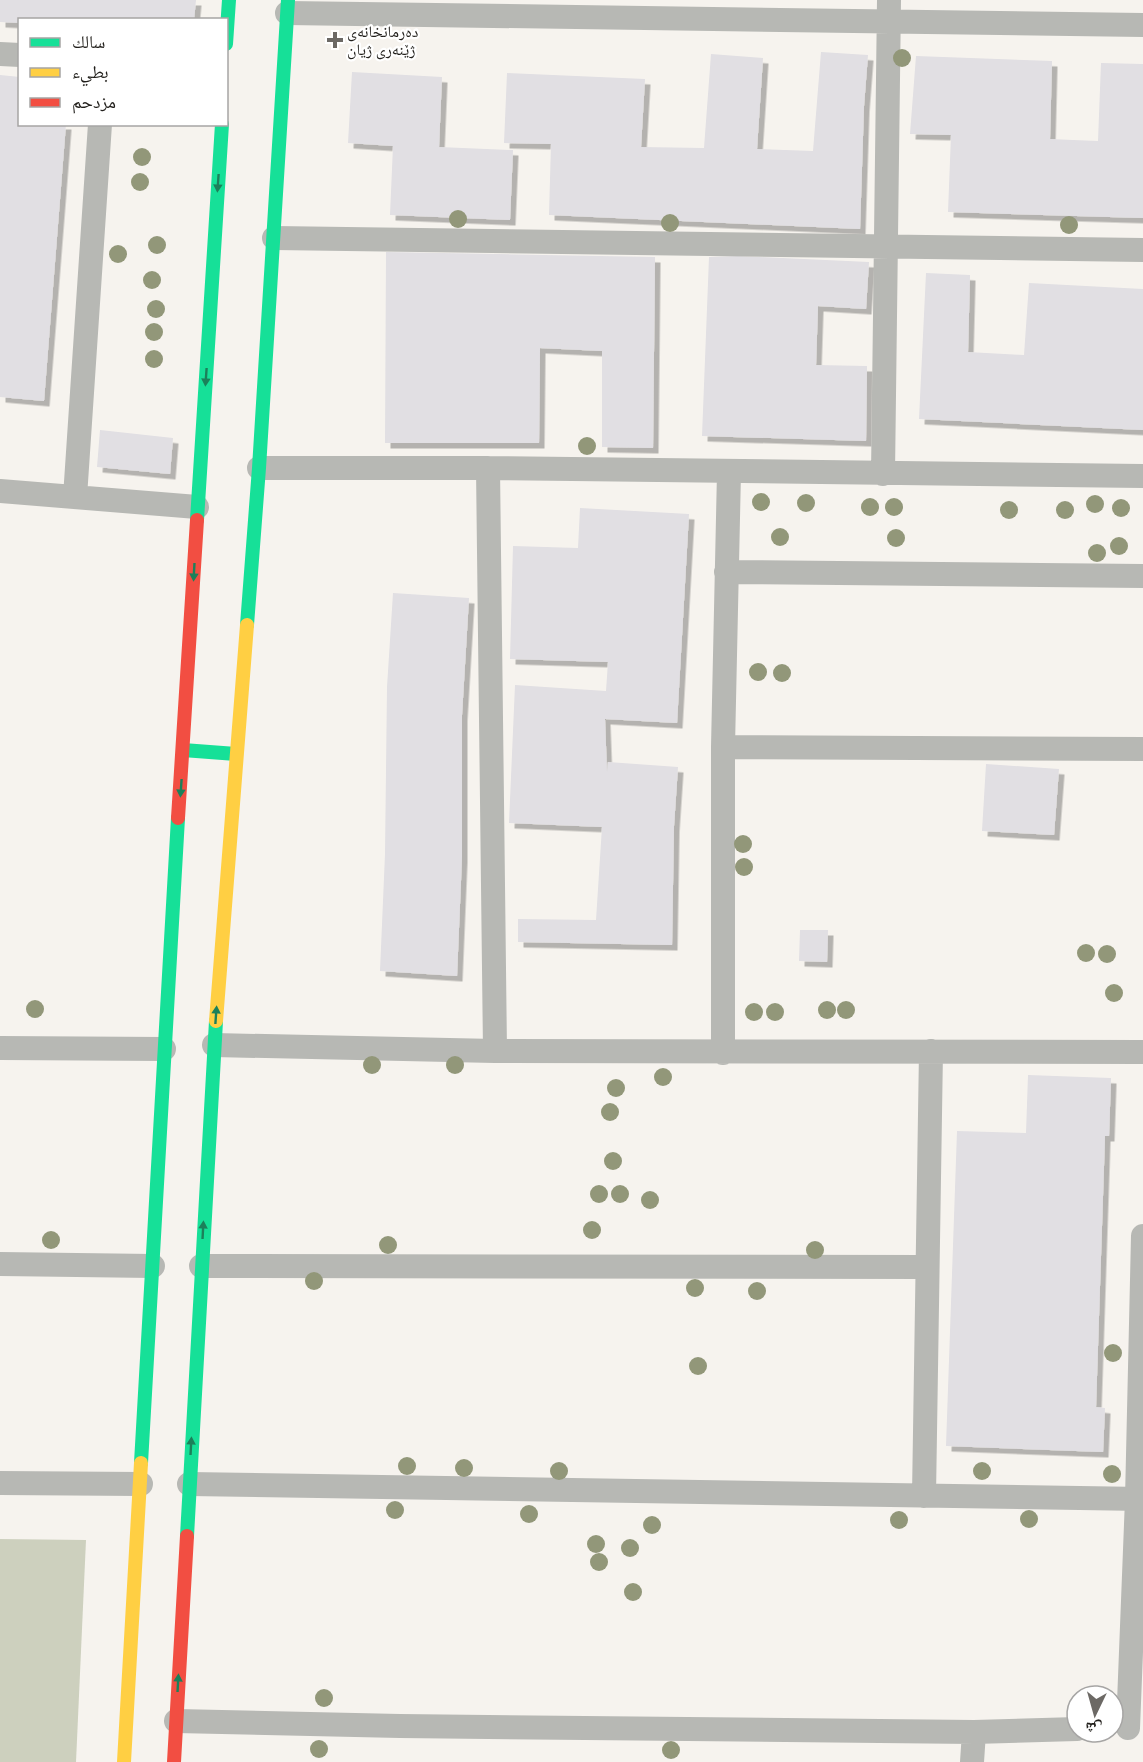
<svg xmlns="http://www.w3.org/2000/svg" width="1143" height="1762" font-family="Ubuntu,'Noto Naskh Arabic',sans-serif">
  <defs>
    <filter id="shadow"><feDropShadow dx="5.5" dy="5.5" stdDeviation="0" flood-color="#0004"/></filter>
  </defs>
  <rect width="100%" height="100%" fill="#f6f3ee"/>
  <path fill="#cdd0be" d="M 0,1539 L 86,1540 L 76,1762 L 0,1762 Z"/>
  <path fill="#e1dfe3" filter="url(#shadow)" d="M 0,0 L 196,0 L 194,20 L 20,20 L 20,23 L 0,22 Z
    M 821,52 L 868,55 L 864,106 L 860,229 L 549,215 L 551,144 L 504,143 L 507,73 L 645,79 L 641,147 L 704,148 L 711,54 L 763,58 L 757,149 L 813,151 Z
    M 916,56 L 1052,61 L 1050,139 L 1073,140 L 1098,141 L 1101,63 L 1143,64 L 1143,218 L 948,212 L 951,135 L 910,134 Z
    M 352,72 L 442,77 L 439,147 L 513,150 L 510,220 L 390,215 L 393,146 L 348,143 Z
    M 0,75 L 20,77 L 20,124 L 66,124 L 44,401 L 0,397 Z
    M 386,252 L 655,257 L 653,448 L 602,447 L 602,351 L 540,348 L 539,443 L 385,443 Z
    M 738,256 L 869,262 L 866,309 L 818,306 L 816,365 L 867,366 L 866,441 L 702,436 L 709,257 Z
    M 926,273 L 970,275 L 968,352 L 1024,355 L 1029,283 L 1143,289 L 1143,430 L 919,419 Z
    M 100,430 L 173,438 L 170,474 L 97,467 Z
    M 580,508 L 689,514 L 677,723 L 605,719 L 607,772 L 608,762 L 678,767 L 674,826 L 672,945 L 518,942 L 518,919 L 596,920 L 602,827 L 509,823 L 515,685 L 606,691 L 608,662 L 510,659 L 513,546 L 578,548 Z
    M 393,593 L 469,598 L 462,715 L 462,857 L 457,976 L 380,971 L 385,854 L 387,687 Z
    M 986,764 L 1059,769 L 1054,835 L 982,831 Z
    M 800,930 L 828,930 L 827,962 L 799,961 Z
    M 1028,1075 L 1111,1078 L 1109,1136 L 1105,1136 L 1096,1407 L 1105,1408 L 1103,1452 L 946,1446 L 957,1131 L 1026,1133 Z"/>
  <g fill="none" stroke-linecap="round" stroke-linejoin="round">
    <path stroke="#b7b8b4" stroke-width="24" d="M 287,13 L 1143,25
      M 0,54 L 20,55
      M 274,238 L 1143,250
      M 259,468 L 488,468 L 1143,476
      M 488,468 L 495,1051
      M 883,474 L 889,0
      M 0,491 L 197,507
      M 75,497 L 100,124
      M 726,572 L 1143,576
      M 723,747 L 1143,749
      M 214,1045 L 495,1051 L 1143,1052
      M 0,1048 L 164,1049
      M 723,1053 L 723,747 L 729,472
      M 0,1264 L 153,1266
      M 201,1266 L 927,1267
      M 0,1483 L 141,1484
      M 189,1484 L 1143,1499
      M 924,1496 L 931,1051
      M 176,1721 L 400,1726 L 974,1732 L 1077,1729
      M 1128,1728 L 1137,1499 L 1143,1236
      M 972,1762 L 974,1732"/>
    <path stroke="#16e098" stroke-width="14" d="M 226,44 L 229,0
      M 197,520 L 222,124
      M 247,625 L 259,468 L 288,0
      M 183,750 L 236,754
      M 141,1463 L 178,818
      M 187,1536 L 216,1021"/>
    <path stroke="#ffcf43" stroke-width="14" d="M 216,1021 L 247,625
      M 124,1762 L 141,1463"/>
    <path stroke="#f24e42" stroke-width="14" d="M 178,818 L 197,520
      M 174,1762 L 187,1536"/>
  </g>
  <g fill="#929779">
    <circle cx="902" cy="58" r="9"/>
    <circle cx="142" cy="157" r="9"/>
    <circle cx="140" cy="182" r="9"/>
    <circle cx="458" cy="219" r="9"/>
    <circle cx="670" cy="223" r="9"/>
    <circle cx="1069" cy="225" r="9"/>
    <circle cx="157" cy="245" r="9"/>
    <circle cx="118" cy="254" r="9"/>
    <circle cx="152" cy="280" r="9"/>
    <circle cx="156" cy="309" r="9"/>
    <circle cx="154" cy="332" r="9"/>
    <circle cx="154" cy="359" r="9"/>
    <circle cx="587" cy="446" r="9"/>
    <circle cx="761" cy="502" r="9"/>
    <circle cx="806" cy="503" r="9"/>
    <circle cx="1095" cy="504" r="9"/>
    <circle cx="870" cy="507" r="9"/>
    <circle cx="894" cy="507" r="9"/>
    <circle cx="1121" cy="508" r="9"/>
    <circle cx="1009" cy="510" r="9"/>
    <circle cx="1065" cy="510" r="9"/>
    <circle cx="780" cy="537" r="9"/>
    <circle cx="896" cy="538" r="9"/>
    <circle cx="1119" cy="546" r="9"/>
    <circle cx="1097" cy="553" r="9"/>
    <circle cx="758" cy="672" r="9"/>
    <circle cx="782" cy="673" r="9"/>
    <circle cx="743" cy="844" r="9"/>
    <circle cx="744" cy="867" r="9"/>
    <circle cx="1086" cy="953" r="9"/>
    <circle cx="1107" cy="954" r="9"/>
    <circle cx="1114" cy="993" r="9"/>
    <circle cx="35" cy="1009" r="9"/>
    <circle cx="827" cy="1010" r="9"/>
    <circle cx="846" cy="1010" r="9"/>
    <circle cx="754" cy="1012" r="9"/>
    <circle cx="775" cy="1012" r="9"/>
    <circle cx="372" cy="1065" r="9"/>
    <circle cx="455" cy="1065" r="9"/>
    <circle cx="663" cy="1077" r="9"/>
    <circle cx="616" cy="1088" r="9"/>
    <circle cx="610" cy="1112" r="9"/>
    <circle cx="613" cy="1161" r="9"/>
    <circle cx="599" cy="1194" r="9"/>
    <circle cx="620" cy="1194" r="9"/>
    <circle cx="650" cy="1200" r="9"/>
    <circle cx="592" cy="1230" r="9"/>
    <circle cx="51" cy="1240" r="9"/>
    <circle cx="388" cy="1245" r="9"/>
    <circle cx="815" cy="1250" r="9"/>
    <circle cx="314" cy="1281" r="9"/>
    <circle cx="695" cy="1288" r="9"/>
    <circle cx="757" cy="1291" r="9"/>
    <circle cx="1113" cy="1353" r="9"/>
    <circle cx="698" cy="1366" r="9"/>
    <circle cx="407" cy="1466" r="9"/>
    <circle cx="464" cy="1468" r="9"/>
    <circle cx="559" cy="1471" r="9"/>
    <circle cx="982" cy="1471" r="9"/>
    <circle cx="1112" cy="1474" r="9"/>
    <circle cx="395" cy="1510" r="9"/>
    <circle cx="529" cy="1514" r="9"/>
    <circle cx="1029" cy="1519" r="9"/>
    <circle cx="899" cy="1520" r="9"/>
    <circle cx="652" cy="1525" r="9"/>
    <circle cx="596" cy="1544" r="9"/>
    <circle cx="630" cy="1548" r="9"/>
    <circle cx="599" cy="1562" r="9"/>
    <circle cx="633" cy="1592" r="9"/>
    <circle cx="324" cy="1698" r="9"/>
    <circle cx="319" cy="1749" r="9"/>
    <circle cx="671" cy="1750" r="9"/>
  </g>
  <defs><path id="oneway-solid" d="M-6-.8H1V-3.2L6.5 0L1 3.2V.8H-6Z" transform="scale(1.5)"/></defs>
  <g fill="#1c805a">
    <use href="#oneway-solid" transform="translate(218 183) rotate(94)"/>
    <use href="#oneway-solid" transform="translate(206 377) rotate(94)"/>
    <use href="#oneway-solid" transform="translate(194 572) rotate(93)"/>
    <use href="#oneway-solid" transform="translate(181 788) rotate(94)"/>
    <use href="#oneway-solid" transform="translate(216 1015) rotate(-86)"/>
    <use href="#oneway-solid" transform="translate(203 1230) rotate(-87)"/>
    <use href="#oneway-solid" transform="translate(191 1446) rotate(-87)"/>
    <use href="#oneway-solid" transform="translate(178 1683) rotate(-87)"/>
  </g>
  <path fill="#6c6965" stroke="#fff" stroke-width="2" d="M332 31h6v6h6v6h-6v6h-6v-6h-6v-6h6z"/>
  <g text-anchor="middle" dominant-baseline="central" stroke-width="4.5" stroke-linejoin="round" paint-order="stroke">
    <g font-size="16" fill="#211f1b" stroke="#fff" text-anchor="start">
      <text x="347" y="31">دەرمانخانەی<tspan x="347" dy="18">ژێنەری ژیان</tspan></text>
    </g>
  </g>
  <rect x="18" y="18" width="210" height="108" fill="#ffffff" stroke="#a6a5a4" stroke-width="1.5"/>
  <rect x="30" y="38" width="30" height="9" fill="#16e098" stroke="#a6a5a4" stroke-width="1.5"/>
  <text x="72" y="48" font-size="18" fill="#211f1b">سالك</text>
  <rect x="30" y="68" width="30" height="9" fill="#ffcf43" stroke="#a6a5a4" stroke-width="1.5"/>
  <text x="72" y="78" font-size="18" fill="#211f1b">بطيء</text>
  <rect x="30" y="98" width="30" height="9" fill="#f24e42" stroke="#a6a5a4" stroke-width="1.5"/>
  <text x="72" y="108" font-size="18" fill="#211f1b">مزدحم</text>
  <g transform="translate(1095 1714) rotate(185)"><circle r="28" fill="#ffffff" stroke="#a6a5a4" stroke-width="1.5"/>
  <path d="M0-4.5L10 22L0 15L-10 22Z" fill="#6c6965"/>
  <text y="-9" font-size="16" font-weight="bold" text-anchor="middle" fill="#211f1b">ش</text>
  </g>
</svg>
